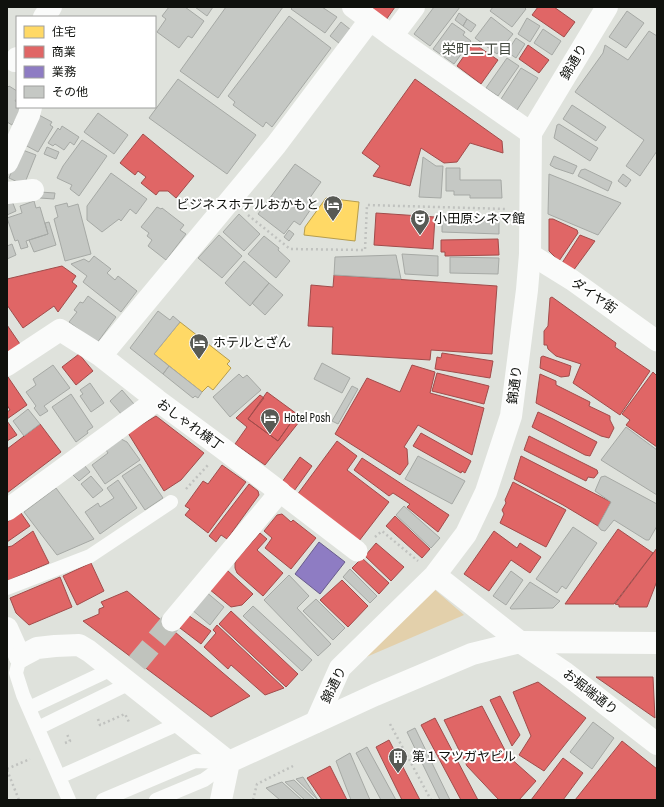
<svg xmlns="http://www.w3.org/2000/svg" width="664" height="807" font-family="'Sofia Sans Condensed','Noto Sans JP',sans-serif">
  <rect width="100%" height="100%" fill="#dfe2dc"/>
  <path fill="#e3d0ab" d="M 434,589 L 464,615 L 364,658 Z"/>
  <path fill="#ffd966" stroke="#b79d4b" d="M 326,198 L 359,202 L 355,241 L 304,235 L 305,227 Z
    M 180,322 L 230,361 L 227,364 L 231,368 L 213,390 L 208,386 L 202,392 L 154,354 Z"/>
  <path fill="#e06666" stroke="#a14c4b" d="M 374,7 L 395,7 L 386,20 L 372,10 Z
    M 538,7 L 554,7 L 575,22 L 564,37 L 532,15 Z
    M 473,43 L 498,60 L 481,84 L 457,66 Z
    M 528,45 L 549,60 L 539,73 L 519,59 Z
    M 415,79 L 502,141 L 503,153 L 470,143 L 457,162 L 444,163 L 421,148 L 410,186 L 373,176 L 380,166 L 362,153 Z
    M 143,134 L 194,176 L 176,198 L 168,191 L 159,191 L 156,195 L 141,183 L 146,177 L 138,171 L 135,175 L 120,163 Z
    M 376,213 L 435,217 L 433,249 L 374,245 Z
    M 549,219 L 553,219 L 577,230 L 578,233 L 559,261 L 549,251 Z
    M 580,235 L 595,241 L 573,271 L 562,263 Z
    M 498,239 L 499,255 L 445,256 L 445,252 L 441,252 L 441,240 Z
    M 62,266 L 76,276 L 72,282 L 77,286 L 58,312 L 54,306 L 23,328 L 7,305 L 7,279 Z
    M 334,275 L 497,286 L 492,354 L 431,350 L 430,360 L 332,354 L 333,327 L 308,326 L 311,285 L 333,287 Z
    M 552,297 L 616,343 L 615,347 L 650,371 L 620,415 L 573,383 L 581,364 L 556,356 L 548,349 L 547,345 L 544,345 L 544,331 L 548,326 L 550,298 Z
    M 7,325 L 20,344 L 8,353 L 7,351 Z
    M 442,353 L 493,361 L 490,378 L 435,369 L 437,357 L 441,358 Z
    M 79,354 L 93,371 L 76,385 L 62,367 Z
    M 543,356 L 571,366 L 569,376 L 561,377 L 540,368 L 541,357 Z
    M 412,365 L 435,372 L 430,393 L 484,408 L 472,455 L 418,425 L 404,447 L 407,449 L 408,464 L 400,475 L 335,434 L 367,378 L 400,392 Z
    M 653,372 L 657,376 L 657,447 L 626,425 L 630,420 L 622,414 Z
    M 437,373 L 489,386 L 484,404 L 432,391 Z
    M 540,374 L 556,381 L 556,385 L 590,402 L 589,406 L 610,416 L 610,420 L 614,428 L 609,438 L 601,436 L 536,403 Z
    M 8,377 L 27,405 L 7,419 L 7,412 L 10,410 L 7,405 L 7,378 Z
    M 267,392 L 297,414 L 278,441 L 248,419 Z
    M 260,395 L 264,398 L 248,419 L 278,441 L 297,414 L 303,417 L 265,465 L 235,444 L 247,427 L 236,418 Z
    M 538,412 L 553,419 L 597,442 L 590,456 L 585,455 L 532,427 Z
    M 156,416 L 204,453 L 181,480 L 164,491 L 128,433 Z
    M 7,421 L 17,435 L 7,441 Z
    M 40,424 L 61,452 L 7,493 L 7,449 Z
    M 421,433 L 471,461 L 465,473 L 462,471 L 461,473 L 413,446 Z
    M 529,436 L 597,470 L 598,473 L 594,478 L 588,477 L 586,481 L 524,450 Z
    M 337,441 L 357,456 L 347,470 L 389,502 L 359,541 L 297,495 Z
    M 521,456 L 611,502 L 598,526 L 563,505 L 514,479 Z
    M 300,457 L 312,466 L 294,491 L 282,482 Z
    M 362,458 L 449,515 L 438,532 L 407,507 L 410,504 L 393,493 L 389,496 L 354,470 Z
    M 222,465 L 246,482 L 208,533 L 185,515 L 190,509 L 185,506 L 203,481 L 208,484 Z
    M 513,482 L 566,510 L 546,547 L 500,523 L 504,514 L 502,510 L 506,503 L 505,500 Z
    M 249,484 L 258,491 L 259,495 L 227,539 L 221,535 L 216,542 L 209,536 Z
    M 21,513 L 30,526 L 7,542 L 7,522 Z
    M 282,514 L 291,522 L 293,520 L 316,538 L 291,569 L 265,548 L 272,538 L 264,531 L 277,515 Z
    M 395,516 L 430,549 L 422,558 L 386,526 Z
    M 618,529 L 653,553 L 614,604 L 565,604 Z
    M 33,531 L 49,563 L 7,581 L 7,547 L 12,546 Z
    M 494,531 L 517,548 L 520,543 L 541,557 L 530,573 L 511,560 L 489,591 L 464,574 Z
    M 260,533 L 267,539 L 257,550 L 283,573 L 263,596 L 237,573 L 235,568 L 235,563 L 238,558 Z
    M 376,543 L 404,567 L 391,581 L 365,556 Z
    M 657,548 L 657,581 L 647,607 L 619,607 L 619,605 L 615,604 Z
    M 362,558 L 389,583 L 379,594 L 352,568 Z
    M 91,563 L 104,591 L 77,605 L 63,576 Z
    M 227,570 L 253,594 L 242,605 L 231,607 L 209,589 Z
    M 60,577 L 72,607 L 29,625 L 16,613 L 10,598 Z
    M 342,580 L 368,606 L 348,627 L 320,600 Z
    M 127,591 L 250,696 L 211,717 L 83,621 L 99,614 L 99,609 L 104,607 L 101,602 Z
    M 231,611 L 298,674 L 286,687 L 219,624 Z
    M 185,613 L 211,631 L 201,644 L 176,625 Z
    M 217,625 L 284,688 L 265,695 L 231,665 L 228,669 L 204,647 L 216,633 L 213,630 Z
    M 596,677 L 653,677 L 655,718 Z
    M 538,682 L 586,718 L 544,771 L 519,755 L 531,736 L 513,692 Z
    M 500,696 L 520,735 L 512,746 L 490,700 Z
    M 482,706 L 508,756 L 536,781 L 519,800 L 499,800 L 467,766 L 444,720 Z
    M 435,718 L 478,800 L 461,800 L 421,725 Z
    M 389,740 L 420,800 L 402,800 L 376,747 Z
    M 622,741 L 657,769 L 657,800 L 575,800 Z
    M 563,758 L 583,773 L 563,800 L 531,800 Z
    M 330,766 L 347,800 L 322,800 L 307,778 Z"/>
  <path fill="#8e7cc3" stroke="#685c8c" d="M 319,542 L 345,562 L 320,594 L 295,574 Z"/>
  <path fill="#c5c8c4" stroke="#a6a9a5" d="M 169,7 L 185,7 L 204,21 L 192,38 L 188,36 L 179,48 L 157,32 L 166,19 L 162,16 Z
    M 195,7 L 213,7 L 207,16 Z
    M 226,7 L 283,7 L 218,98 L 180,71 Z
    M 293,7 L 322,7 L 337,17 L 325,33 L 291,9 Z
    M 434,7 L 460,7 L 430,46 L 414,34 Z
    M 493,7 L 524,7 L 526,9 L 512,27 L 490,11 Z
    M 627,11 L 644,23 L 626,48 L 609,37 Z
    M 459,13 L 467,19 L 463,26 L 455,20 Z
    M 289,16 L 331,48 L 272,127 L 266,122 L 263,127 L 233,105 L 235,102 L 228,96 Z
    M 491,17 L 513,34 L 497,54 L 475,38 Z
    M 527,18 L 540,26 L 530,42 L 518,34 Z
    M 467,19 L 476,25 L 471,32 L 463,26 Z
    M 341,22 L 351,30 L 340,44 L 330,36 Z
    M 452,23 L 465,32 L 463,35 L 471,41 L 454,64 L 433,49 Z
    M 543,29 L 561,41 L 552,55 L 534,43 Z
    M 649,31 L 657,36 L 657,151 L 640,176 L 626,166 L 644,140 L 575,92 L 603,53 L 605,45 L 628,60 Z
    M 516,38 L 525,44 L 516,58 L 507,52 Z
    M 507,58 L 519,66 L 498,96 L 486,88 Z
    M 521,68 L 538,78 L 517,110 L 501,99 Z
    M 178,79 L 256,135 L 227,174 L 149,118 Z
    M 9,86 L 17,91 L 17,98 L 15,101 L 17,102 L 17,107 L 24,107 L 12,125 L 7,122 L 7,88 Z
    M 572,105 L 606,127 L 596,141 L 563,119 Z
    M 98,113 L 128,135 L 114,154 L 84,132 Z
    M 39,115 L 52,122 L 50,125 L 53,127 L 38,152 L 23,144 Z
    M 559,124 L 598,148 L 590,161 L 554,138 L 557,125 Z
    M 62,126 L 79,137 L 74,145 L 70,142 L 64,150 L 55,144 L 53,146 L 48,143 L 58,128 L 60,130 Z
    M 82,140 L 107,156 L 79,196 L 70,189 L 72,185 L 57,178 L 63,166 Z
    M 47,147 L 59,152 L 56,159 L 44,154 Z
    M 20,149 L 36,155 L 24,185 L 9,178 Z
    M 554,156 L 577,166 L 573,174 L 555,168 L 550,165 Z
    M 423,157 L 436,166 L 443,166 L 441,198 L 419,197 Z
    M 295,164 L 321,182 L 309,199 L 315,203 L 300,225 L 294,221 L 284,234 L 258,214 Z
    M 446,168 L 460,168 L 460,180 L 501,180 L 502,198 L 470,198 L 470,195 L 454,195 L 454,191 L 446,191 Z
    M 585,169 L 612,182 L 608,191 L 578,176 L 581,170 Z
    M 111,173 L 147,199 L 136,214 L 130,209 L 121,221 L 119,219 L 102,232 L 87,220 L 87,206 Z
    M 549,174 L 621,203 L 598,235 L 548,214 Z
    M 623,174 L 631,180 L 626,187 L 618,181 Z
    M 40,192 L 55,193 L 54,199 L 40,198 Z
    M 12,201 L 16,211 L 7,215 L 7,203 Z
    M 34,201 L 36,208 L 40,207 L 48,234 L 26,241 L 28,247 L 21,249 L 18,240 L 15,241 L 7,218 L 22,213 L 20,206 Z
    M 67,203 L 68,207 L 78,204 L 91,254 L 65,261 L 54,219 L 58,217 L 55,206 Z
    M 157,207 L 161,209 L 162,208 L 184,225 L 180,230 L 186,234 L 166,260 L 148,246 L 152,240 L 147,236 L 149,233 L 141,227 Z
    M 239,214 L 260,234 L 244,251 L 223,232 Z
    M 448,217 L 499,219 L 499,234 L 442,232 L 442,221 L 448,221 Z
    M 49,222 L 56,245 L 34,252 L 29,240 L 48,234 L 45,223 Z
    M 289,230 L 294,234 L 289,241 L 284,237 Z
    M 219,235 L 242,256 L 222,278 L 198,258 Z
    M 264,236 L 279,248 L 278,250 L 290,261 L 276,278 L 248,254 Z
    M 12,244 L 16,255 L 7,259 L 7,246 Z
    M 402,254 L 438,256 L 438,276 L 405,274 Z
    M 396,255 L 401,279 L 334,275 L 335,257 Z
    M 94,256 L 111,269 L 107,273 L 115,280 L 118,276 L 137,291 L 121,312 L 83,282 L 87,276 L 71,264 L 84,259 L 89,262 Z
    M 450,257 L 499,258 L 498,274 L 450,273 Z
    M 244,261 L 269,283 L 250,306 L 225,283 Z
    M 269,283 L 283,295 L 265,315 L 252,303 Z
    M 88,296 L 116,317 L 97,343 L 69,322 L 77,312 L 74,310 L 80,302 L 83,303 Z
    M 158,311 L 170,320 L 173,316 L 180,322 L 154,354 L 169,366 L 163,374 L 130,348 Z
    M 322,363 L 350,378 L 342,393 L 314,379 Z
    M 53,365 L 70,388 L 44,406 L 48,411 L 40,416 L 34,408 L 36,406 L 26,392 L 36,385 L 33,379 Z
    M 169,366 L 202,392 L 198,398 L 195,396 L 193,398 L 163,374 Z
    M 239,374 L 243,378 L 247,375 L 261,390 L 230,417 L 213,397 Z
    M 90,383 L 104,403 L 91,412 L 80,396 L 83,394 L 80,390 Z
    M 352,386 L 358,389 L 338,424 L 332,421 Z
    M 122,390 L 134,404 L 122,415 L 110,401 Z
    M 71,394 L 93,427 L 87,431 L 88,433 L 76,442 L 52,407 Z
    M 28,409 L 40,424 L 24,436 L 13,421 Z
    M 626,427 L 657,450 L 657,495 L 601,460 Z
    M 121,439 L 127,442 L 140,460 L 105,484 L 92,465 L 108,453 L 106,450 Z
    M 418,456 L 465,481 L 452,504 L 405,479 Z
    M 140,464 L 163,498 L 145,510 L 122,476 Z
    M 84,465 L 90,472 L 79,481 L 73,475 Z
    M 91,476 L 103,490 L 93,498 L 81,484 Z
    M 605,476 L 657,504 L 657,526 L 649,540 L 646,540 L 614,520 L 605,531 L 601,530 L 598,526 L 611,502 L 595,491 L 601,477 Z
    M 118,480 L 137,508 L 100,534 L 85,512 L 98,503 L 100,507 L 114,498 L 107,488 Z
    M 56,488 L 94,539 L 57,555 L 24,512 Z
    M 404,506 L 440,538 L 431,548 L 396,515 Z
    M 573,527 L 597,543 L 566,589 L 562,586 L 557,593 L 536,579 Z
    M 350,569 L 377,596 L 370,603 L 343,577 Z
    M 511,571 L 523,580 L 506,605 L 493,596 Z
    M 289,575 L 309,596 L 297,608 L 331,644 L 318,656 L 264,600 Z
    M 530,582 L 560,601 L 553,608 L 511,609 L 510,608 Z
    M 205,591 L 224,607 L 210,625 L 191,609 Z
    M 316,599 L 345,628 L 333,640 L 303,611 Z
    M 253,606 L 312,660 L 302,671 L 243,616 Z
    M 593,722 L 614,738 L 592,769 L 570,752 Z
    M 415,728 L 450,800 L 440,800 L 407,732 Z
    M 367,747 L 396,800 L 381,800 L 356,753 Z
    M 350,753 L 370,800 L 351,800 L 336,761 Z
    M 303,777 L 318,800 L 296,779 Z
    M 294,780 L 315,800 L 305,800 L 285,782 Z
    M 282,782 L 302,800 L 280,800 L 266,788 Z"/>
  <g fill="none" stroke-linecap="round" stroke-linejoin="round">
    <path stroke="#c0c3bd" stroke-width="21" stroke-dasharray="21 10" stroke-linecap="butt" d="M 137,663 L 172,621"/>
    <path stroke="#c0c2bf" stroke-width="2.5" stroke-dasharray="2 3" stroke-linecap="butt" d="M 248,215 L 290,249 L 365,250 L 367,205 L 507,209
      M 186,489 L 208,465
      M 375,537 L 382,531 L 418,561
      M 98,719 L 100,725 L 125,714 L 130,724
      M 390,724 L 431,800
      M 65,743 L 70,741 L 67,734
      M 7,769 L 30,759
      M 7,770 L 19,800
      M 253,800 L 257,784 L 293,766"/>
    <path stroke="#fafbfa" stroke-width="14" d="M 7,588 L 90,556 L 171,502
      M 20,657 L 16,673 L 23,695 L 69,800
      M 29,708 L 112,669
      M 38,728 L 130,683
      M 59,777 L 180,723
      M 103,800 L 195,761 L 228,762
      M 156,800 L 204,780 L 229,762"/>
    <path stroke="#fafbfa" stroke-width="21" d="M 530,254 L 572,280 L 657,341
      M 172,621 L 280,492 L 357,551"/>
    <path stroke="#fafbfa" stroke-width="22" d="M 353,7 L 392,36 L 414,7
      M 44,17 L 51,7
      M 392,36 L 531,133
      M 15,61 L 17,58
      M 7,163 L 29,115 L 31,107
      M 7,193 L 33,190
      M 101,356 L 276,145 L 370,20
      M 7,365 L 60,330 L 101,356 L 157,400 L 222,448 L 280,492
      M 7,510 L 157,400
      M 435,575 L 520,642 L 564,672 L 657,744
      M 7,628 L 20,657
      M 316,722 L 340,668 L 435,575 L 466,534 L 486,492 L 511,416 L 527,290 L 530,254 L 531,133 L 607,7"/>
    <path stroke="#fafbfa" stroke-width="22" d="M 20,657 L 37,648 L 55,646 L 79,645 L 89,651 L 229,762
      M 229,762 L 375,695 L 472,654 L 520,642 L 657,643
      M 221,800 L 229,762"/>
  </g>
  <defs>
    <symbol id="hotel-pin" viewBox="-11 -11 22 30"><path d="M0 17L-7.5 6A9.5 9.5 0 1 1 7.5 6Z" fill="#585a55" stroke="#fff"/><path d="M-6-4.5h1.5V1H6V5H4.5V3h-9V5H-6ZM-4 0a1.8 1.8 0 1 1 3.6 0ZM.5 0V-2.5h3Q6-2.5 6 0Z" fill="#fff"/></symbol>
    <symbol id="theatre-pin" viewBox="-11 -11 22 30"><path d="M0 17L-7.5 6A9.5 9.5 0 1 1 7.5 6Z" fill="#585a55" stroke="#fff"/><path d="M-5-5.5Q0-4 5-5.5V0Q5 5 0 6Q-5 5-5 0ZM-3.3-2.5H-1v1.5H-3.3ZM1-2.5H3.3v1.5H1ZM-2.8 1Q0 5.5 2.8 1Z" fill="#fff"/></symbol>
    <symbol id="building-pin" viewBox="-11 -11 22 30"><path d="M0 17L-7.5 6A9.5 9.5 0 1 1 7.5 6Z" fill="#585a55" stroke="#fff"/><path d="M-4-6H4V6H1V3H-1V6H-4ZM-2.5-4.3h1.7v1.8h-1.7ZM.8-4.3h1.7v1.8H.8ZM-2.5-1h1.7V.8h-1.7ZM.8-1h1.7V.8H.8Z" fill="#fff"/></symbol>
  </defs>
  <g fill-rule="evenodd">
    <use href="#hotel-pin" x="322" y="194" width="22" height="30"/>
    <use href="#theatre-pin" x="409" y="208" width="22" height="30"/>
    <use href="#hotel-pin" x="188" y="332" width="22" height="30"/>
    <use href="#hotel-pin" x="259" y="407" width="22" height="30"/>
    <use href="#building-pin" x="387" y="746" width="22" height="30"/>
  </g>
  <g text-anchor="middle" dominant-baseline="central" stroke-width="4" stroke-linejoin="round" paint-order="stroke">
    <g font-size="13" fill="#0f110d" stroke="#fff">
      <text transform="translate(574 62) rotate(-59)">錦通り</text>
      <text transform="translate(594 296) rotate(35)">ダイヤ街</text>
      <text transform="translate(515 385) rotate(-83)">錦通り</text>
      <text transform="translate(190 425) rotate(36)">おしゃれ横丁</text>
      <text transform="translate(334 685) rotate(-63)">錦通り</text>
      <text transform="translate(590 692) rotate(38)">お堀端通り</text>
    </g>
    <g font-size="13" fill="#0f110d" stroke="#fff" text-anchor="start">
      <text x="319" y="205" text-anchor="end">ビジネスホテルおかもと</text>
      <text x="434" y="219">小田原シネマ館</text>
      <text x="213" y="343">ホテルとざん</text>
      <text x="284" y="418">Hotel Posh</text>
      <text x="412" y="757">第１マツガヤビル</text>
    </g>
    <g font-size="14" fill="#454b41" stroke="#fff">
      <text x="477" y="49">栄町二丁目</text>
    </g>
  </g>
  <rect width="664" height="807" fill="none" stroke="#0f110d" stroke-width="16"/>
  <rect x="16" y="16" width="140" height="92" fill="#ffffff" stroke="#9fa09e"/>
  <rect x="24" y="26" width="20" height="12" fill="#ffd966" stroke="#9fa09e"/>
  <text x="52" y="36" font-size="12" fill="#0f110d">住宅</text>
  <rect x="24" y="46" width="20" height="12" fill="#e06666" stroke="#9fa09e"/>
  <text x="52" y="56" font-size="12" fill="#0f110d">商業</text>
  <rect x="24" y="66" width="20" height="12" fill="#8e7cc3" stroke="#9fa09e"/>
  <text x="52" y="76" font-size="12" fill="#0f110d">業務</text>
  <rect x="24" y="86" width="20" height="12" fill="#c5c8c4" stroke="#9fa09e"/>
  <text x="52" y="96" font-size="12" fill="#0f110d">その他</text>
</svg>
